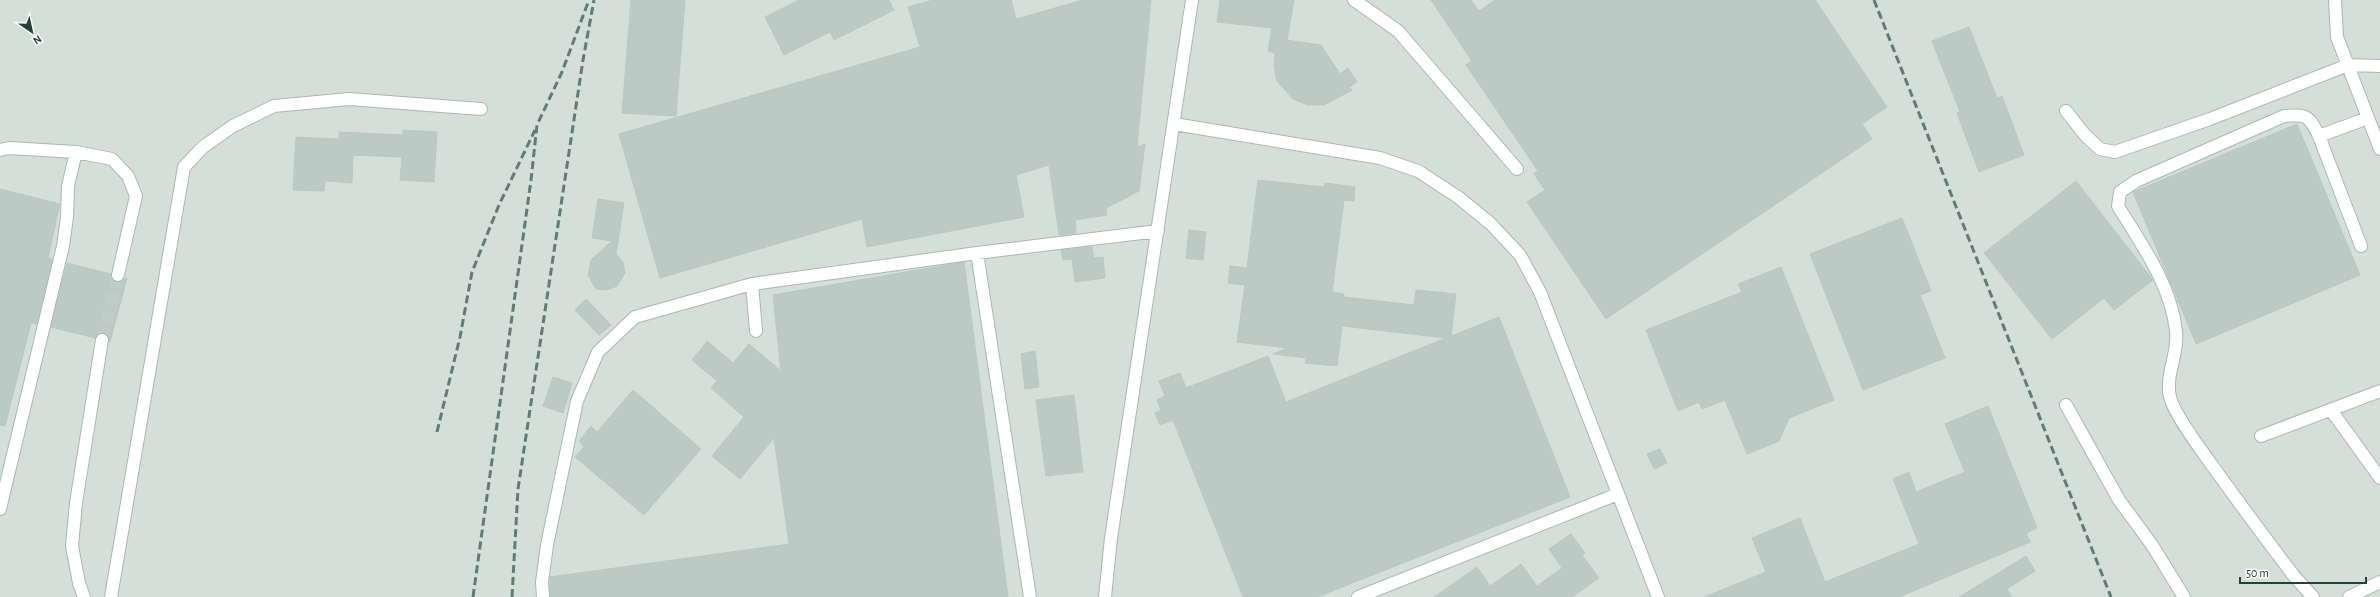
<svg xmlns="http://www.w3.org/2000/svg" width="2380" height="597" font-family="'Alegreya Sans',sans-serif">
  <rect width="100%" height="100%" fill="#e6efeb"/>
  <path fill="#d4dfda" d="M 0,0 L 2380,0 L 2380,597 L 0,597 Z"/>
  <path fill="#bbcac4" stroke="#b8c9c2" d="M 631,0 L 685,0 L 676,116 L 622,113 Z
    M 799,0 L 889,0 L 894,10 L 834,40 L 830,32 L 784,55 L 765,17 Z
    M 933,0 L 1011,0 L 1016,19 L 1083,0 L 1151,0 L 1137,147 L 1145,144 L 1139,191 L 1106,208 L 1107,215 L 1075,220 L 1076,233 L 1059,235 L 1049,165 L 1016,175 L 1024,217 L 867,247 L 862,219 L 660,278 L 619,134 L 920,47 L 908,7 Z
    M 1220,0 L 1294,0 L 1287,40 L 1321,45 L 1340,74 L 1348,68 L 1357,82 L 1349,87 L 1352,90 L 1324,105 L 1308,105 L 1293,99 L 1277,81 L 1274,66 L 1275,53 L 1268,51 L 1272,28 L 1217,22 Z
    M 1431,0 L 1471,0 L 1479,11 L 1495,0 L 1815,0 L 1887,107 L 1862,124 L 1872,139 L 1606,319 L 1527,202 L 1545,190 L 1534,174 L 1538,171 L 1466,65 L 1472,61 Z
    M 1969,27 L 1997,98 L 2002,96 L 2024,155 L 1979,172 L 1957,113 L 1960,112 L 1932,41 Z
    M 2297,124 L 2360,275 L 2196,344 L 2133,192 Z
    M 403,130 L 437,132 L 434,182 L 400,180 L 402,157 L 353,155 L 352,183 L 325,181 L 324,191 L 293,190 L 296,137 L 339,139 L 339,132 L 403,135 Z
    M 1258,180 L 1324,187 L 1325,183 L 1355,187 L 1354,201 L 1344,200 L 1332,292 L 1344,294 L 1344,297 L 1414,305 L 1416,290 L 1456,294 L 1451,336 L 1499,317 L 1570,497 L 1317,597 L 1243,597 L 1173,420 L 1160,425 L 1155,413 L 1161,410 L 1157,400 L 1165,396 L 1159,381 L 1180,373 L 1186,388 L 1268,356 L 1286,402 L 1446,338 L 1342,326 L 1337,366 L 1305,363 L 1306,358 L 1273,354 L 1287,348 L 1237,342 L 1245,285 L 1228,283 L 1230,266 L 1247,268 Z
    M 2076,181 L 2153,280 L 2114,310 L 2104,298 L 2052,339 L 1984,253 Z
    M 0,189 L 60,204 L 48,258 L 52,259 L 37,324 L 31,323 L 5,426 L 0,425 Z
    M 598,199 L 624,203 L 616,254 L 623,262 L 625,273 L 617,286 L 607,290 L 596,289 L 588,275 L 591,260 L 612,241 L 592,238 Z
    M 1902,218 L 1931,291 L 1920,295 L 1945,358 L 1863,390 L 1810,254 Z
    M 1189,230 L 1206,232 L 1203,260 L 1186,258 Z
    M 1092,247 L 1094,258 L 1103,257 L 1105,278 L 1075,282 L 1072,259 L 1063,260 L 1061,250 Z
    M 964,262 L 1008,597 L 550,597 L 550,577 L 789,544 L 774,438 L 740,479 L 712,456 L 744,417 L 711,388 L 717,381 L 692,360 L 707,341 L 733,363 L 749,344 L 781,371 L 773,295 Z
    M 67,263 L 111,274 L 111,278 L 116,282 L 127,278 L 110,342 L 109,337 L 104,333 L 99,333 L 95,338 L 51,327 Z
    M 1781,267 L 1834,400 L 1789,418 L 1779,441 L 1747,454 L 1725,400 L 1702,409 L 1699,402 L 1678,411 L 1646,330 L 1742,292 L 1738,284 Z
    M 586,299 L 611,325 L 599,335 L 575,310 Z
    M 1035,351 L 1039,387 L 1025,389 L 1021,354 Z
    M 553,377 L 572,383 L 563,413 L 543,406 Z
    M 633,390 L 701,449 L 644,515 L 575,457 L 584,447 L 579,441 L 591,426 L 597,432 Z
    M 1074,395 L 1083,472 L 1046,476 L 1036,400 Z
    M 1988,406 L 2037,528 L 2026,533 L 2030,542 L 1899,597 L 1704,597 L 1766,572 L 1752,538 L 1800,518 L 1825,582 L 1919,544 L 1893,479 L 1909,472 L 1916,492 L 1965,472 L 1945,424 Z
    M 1660,449 L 1667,463 L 1654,469 L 1647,454 Z
    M 1571,534 L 1585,553 L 1582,555 L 1599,578 L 1572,597 L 1434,597 L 1477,567 L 1490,586 L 1521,564 L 1537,586 L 1562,568 L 1549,549 Z
    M 2026,556 L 2035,571 L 2007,589 L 2012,597 L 1959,597 Z"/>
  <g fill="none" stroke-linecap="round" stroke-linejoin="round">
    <path stroke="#bfccc8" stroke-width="12" stroke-dasharray="12 6" stroke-linecap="butt" d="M 102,340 L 118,275"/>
    <defs>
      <path id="minor" d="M 1354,0 L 1398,31 L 1517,169
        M 2335,0 L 2337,37 L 2380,149
        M 2066,111 L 2085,135 L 2100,149 L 2115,152 L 2210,119 L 2348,65 L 2380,66
        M 1174,124 L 1380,158 L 1418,171 L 1458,197 L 1491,224 L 1520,255 L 1540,292 L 1658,597
        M 0,150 L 9,148 L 76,152 L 112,159 L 128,176 L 136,196 L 118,275
        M 2361,246 L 2319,136 L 2368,118
        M 752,284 L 977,253
        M 2066,405 L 2119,500 L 2152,545 L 2184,597
        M 2331,410 L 2380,478
        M 2261,436 L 2380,391
        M 0,509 L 63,246 L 67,217 L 68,186 L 76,152
        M 84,597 L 79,583 L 72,546 L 76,503 L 102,340
        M 111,597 L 184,167 L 203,147 L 233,126 L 274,106 L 349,99 L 481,109
        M 543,597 L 542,582 L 547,545 L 577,401 L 598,352 L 635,317 L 752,284 L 756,331
        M 1030,597 L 977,253 L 1158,231
        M 1105,597 L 1111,538 L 1192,0
        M 1358,597 L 1618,494
        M 2313,597 L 2294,576 C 2265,538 2237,500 2209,461 C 2199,447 2174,414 2170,397 C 2165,374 2179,353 2176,331 C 2171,284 2141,244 2118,206 L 2120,192 L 2136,181 L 2284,116 C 2308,114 2309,116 2319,136
        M 2349,597 L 2380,582"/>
    </defs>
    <use href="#minor" stroke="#a8b8b2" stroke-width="14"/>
    <use href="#minor" stroke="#fff" stroke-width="12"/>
    <path stroke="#5f7d75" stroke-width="3" stroke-dasharray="8 4" stroke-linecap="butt" d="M 1874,0 L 2111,597
      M 437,432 L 460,337 L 472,272 L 499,205 L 535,130
      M 473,597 L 531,180 L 537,125 L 562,72 L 589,0
      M 512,597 L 518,489 L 583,60 L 594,0"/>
  </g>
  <g transform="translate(32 32) rotate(146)" stroke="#f7fbf9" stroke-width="3" paint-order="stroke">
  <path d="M0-3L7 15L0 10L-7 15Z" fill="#24423a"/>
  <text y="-6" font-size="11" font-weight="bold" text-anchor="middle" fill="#24423a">N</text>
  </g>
  <path d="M2240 577v6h126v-6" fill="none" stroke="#24423a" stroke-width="2"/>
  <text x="2246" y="577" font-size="12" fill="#24423a" stroke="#f7fbf9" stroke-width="3" paint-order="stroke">50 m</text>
</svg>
